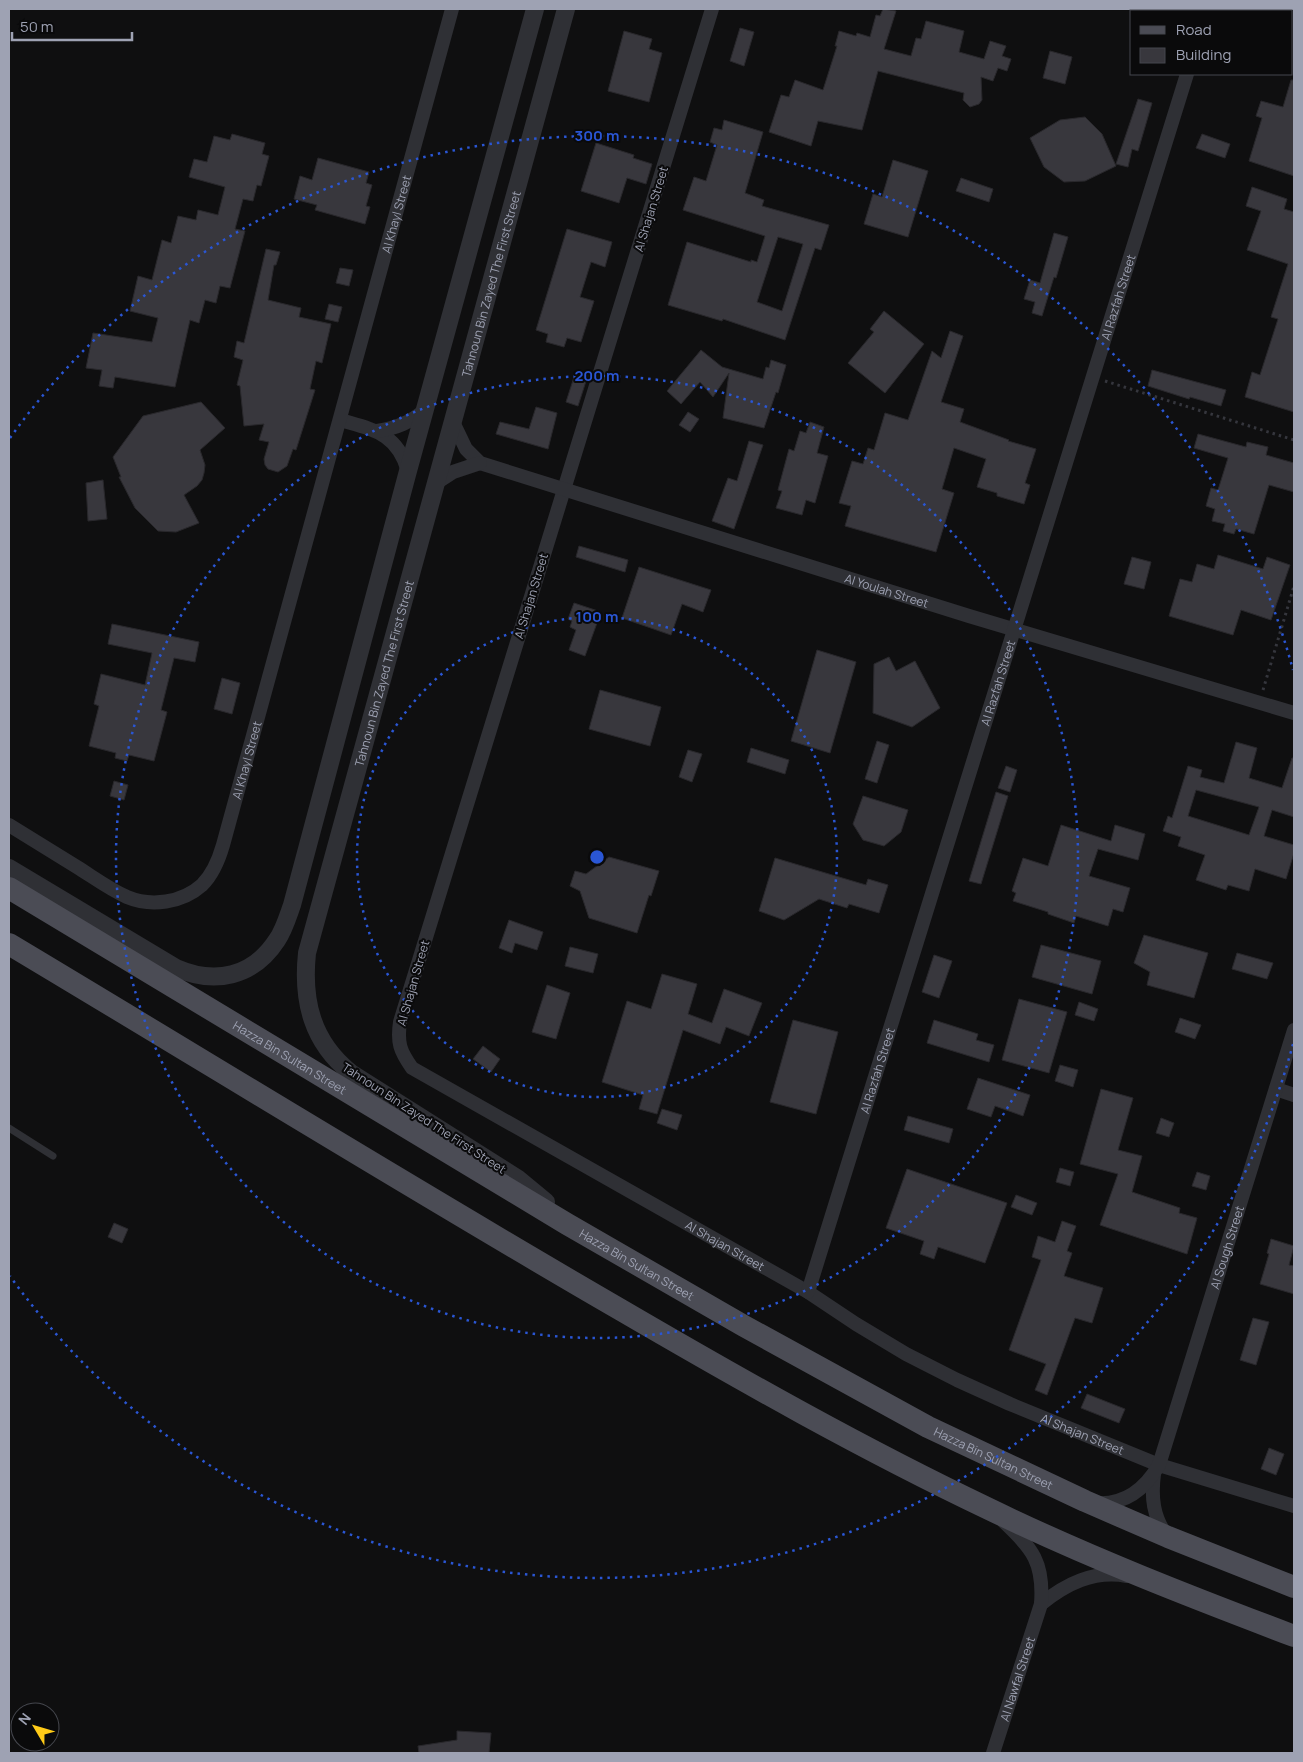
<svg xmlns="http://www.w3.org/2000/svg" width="1303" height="1762" font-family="Manrope,sans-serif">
  <rect width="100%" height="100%" fill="#0f0f10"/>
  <path fill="#38373d" stroke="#29282c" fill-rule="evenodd" d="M 883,9 L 896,11 L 884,49 L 911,56 L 916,38 L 921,39 L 926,21 L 964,31 L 959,52 L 984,59 L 990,41 L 1006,46 L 1002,56 L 1011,59 L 1007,71 L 998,68 L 993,81 L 981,77 L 982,100 L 979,104 L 970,107 L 963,100 L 964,93 L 878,71 L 862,130 L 818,121 L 811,146 L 769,132 L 781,95 L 789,97 L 795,80 L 823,90 L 837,46 L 835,46 L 839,31 L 856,36 L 857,33 L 870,37 L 876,15 L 880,16 Z
    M 740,28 L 754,32 L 744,66 L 730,61 Z
    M 624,31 L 652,39 L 649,49 L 662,53 L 649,102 L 608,91 Z
    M 1050,51 L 1072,57 L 1065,84 L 1043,78 Z
    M 1291,80 L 1294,80 L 1294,176 L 1249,161 L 1262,118 L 1256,116 L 1261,101 L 1283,107 Z
    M 1138,99 L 1152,103 L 1138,151 L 1132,149 L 1128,167 L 1116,164 Z
    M 1085,117 L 1102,134 L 1116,166 L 1085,181 L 1064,182 L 1044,167 L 1030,138 L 1060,120 Z
    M 724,120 L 763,132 L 745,193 L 764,200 L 762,206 L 829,225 L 821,250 L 815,248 L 785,340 L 723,319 L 722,321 L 668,305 L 687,242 L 751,262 L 751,260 L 757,262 L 765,236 L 683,210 L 694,177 L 706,181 L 717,145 L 710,142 L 714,128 L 722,130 ZM 778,237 L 803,244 L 782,311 L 757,302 Z
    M 232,134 L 265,143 L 262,154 L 269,156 L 261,186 L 257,185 L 253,201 L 243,199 L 235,229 L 245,231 L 230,288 L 220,286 L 216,303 L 205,300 L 199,323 L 190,320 L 175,387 L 115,377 L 113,388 L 99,386 L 102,370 L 86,368 L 93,333 L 152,342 L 158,318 L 130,311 L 138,276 L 152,280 L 162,240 L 171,243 L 178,216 L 196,220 L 198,210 L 218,215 L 225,187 L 189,177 L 194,159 L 207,162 L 214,136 L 230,140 Z
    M 1202,134 L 1230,144 L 1225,158 L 1196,148 Z
    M 596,143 L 634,155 L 633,158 L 652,164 L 646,184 L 627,178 L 619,203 L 581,191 Z
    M 318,158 L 369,172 L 366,183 L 372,185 L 366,206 L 370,207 L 365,224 L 315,210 L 317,205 L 294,199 L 300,176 L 312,180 Z
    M 893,160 L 928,171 L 908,237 L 864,224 L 873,194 L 882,197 Z
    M 961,178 L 993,189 L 989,202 L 956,191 Z
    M 1252,187 L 1287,199 L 1284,209 L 1294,212 L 1294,412 L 1245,397 L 1252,372 L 1260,375 L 1278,319 L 1271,317 L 1288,264 L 1247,250 L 1261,211 L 1246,206 Z
    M 567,229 L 612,242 L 605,267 L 591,262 L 580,297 L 594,301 L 581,342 L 567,338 L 564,347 L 546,342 L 548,334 L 536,330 Z
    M 1054,233 L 1068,237 L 1056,278 L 1054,277 L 1042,316 L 1032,313 L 1035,302 L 1024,299 L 1030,280 L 1040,283 Z
    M 266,249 L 280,252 L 276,265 L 274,265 L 268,300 L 301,308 L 299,317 L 331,324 L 322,363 L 316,361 L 310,389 L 315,390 L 296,450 L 293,449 L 287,466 L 278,472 L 268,469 L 265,465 L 264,459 L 269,442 L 259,440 L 264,424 L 244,426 L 240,386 L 237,385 L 243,360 L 234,357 L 237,341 L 244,343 Z
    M 340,268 L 353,270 L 349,286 L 336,283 Z
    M 329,304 L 342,307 L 338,322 L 325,319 Z
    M 884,311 L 924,344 L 885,393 L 848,363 L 874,332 L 870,329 Z
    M 950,331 L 963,336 L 941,402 L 964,409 L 960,422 L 1009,440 L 1008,441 L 1036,449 L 1025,483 L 1030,485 L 1024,504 L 997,496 L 997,493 L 977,487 L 986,459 L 954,448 L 942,489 L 954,493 L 936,552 L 845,526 L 851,506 L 839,503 L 852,461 L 863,464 L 868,448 L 874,450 L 885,413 L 908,420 L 932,351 L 941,358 Z
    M 701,350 L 722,367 L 763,379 L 766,367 L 769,368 L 771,360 L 786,365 L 778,393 L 776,392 L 764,428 L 723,418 L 729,373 L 713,397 L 700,382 L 681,404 L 667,391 Z
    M 1152,370 L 1226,390 L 1221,406 L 1190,397 L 1189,399 L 1148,386 Z
    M 575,374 L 587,378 L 578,406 L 566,402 Z
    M 201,402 L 225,428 L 200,450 L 205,465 L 204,473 L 202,480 L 197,486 L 184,495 L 199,523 L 176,532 L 158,531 L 135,508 L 119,477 L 121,477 L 113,457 L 143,416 Z
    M 536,407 L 557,413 L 548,449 L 496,434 L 500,422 L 529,429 Z
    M 688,412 L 699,419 L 690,432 L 679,425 Z
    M 810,422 L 824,427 L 817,453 L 828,456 L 815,503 L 806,500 L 802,515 L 776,508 L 782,491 L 778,490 L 789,449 L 794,451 L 800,431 L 806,433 Z
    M 1198,434 L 1246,447 L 1247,442 L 1268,447 L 1266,455 L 1294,463 L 1294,492 L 1269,485 L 1254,534 L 1236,529 L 1234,534 L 1223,531 L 1225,524 L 1212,521 L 1215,509 L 1206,506 L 1211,488 L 1218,490 L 1228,458 L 1194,448 Z
    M 749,441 L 763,445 L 734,529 L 712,521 L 728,478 L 737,481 Z
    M 103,480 L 107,519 L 88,521 L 86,483 Z
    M 579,546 L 628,560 L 625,572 L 576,557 Z
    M 1218,555 L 1263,569 L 1267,557 L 1290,565 L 1271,620 L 1241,610 L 1233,635 L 1169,616 L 1180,579 L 1192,582 L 1197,564 L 1214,569 Z
    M 1132,557 L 1151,562 L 1144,589 L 1124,584 Z
    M 639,567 L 711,590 L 703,612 L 682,604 L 671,635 L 622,618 Z
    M 574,603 L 601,612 L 585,656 L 569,650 L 576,630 L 570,627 L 572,621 L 568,619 Z
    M 112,624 L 199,642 L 195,662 L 174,658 L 161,710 L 167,712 L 154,761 L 129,755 L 127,761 L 115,758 L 116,753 L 89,746 L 99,706 L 94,704 L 101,674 L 145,685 L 152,653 L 108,644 Z
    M 817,650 L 856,662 L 830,753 L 791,741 Z
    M 889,657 L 896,671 L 915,661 L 940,708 L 912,727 L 873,713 L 874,664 Z
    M 222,678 L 240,683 L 232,714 L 214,709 Z
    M 600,690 L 661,707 L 650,746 L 589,729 Z
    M 877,741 L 889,745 L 877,783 L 865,779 Z
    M 1236,742 L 1257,748 L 1249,778 L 1282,788 L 1292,758 L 1294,758 L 1294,817 L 1272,810 L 1264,836 L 1294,845 L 1294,853 L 1286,879 L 1255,869 L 1249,891 L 1228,885 L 1226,890 L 1196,880 L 1205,855 L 1178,846 L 1181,837 L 1163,831 L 1168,816 L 1172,818 L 1188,766 L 1202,770 L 1200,777 L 1224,783 ZM 1196,790 L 1259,807 L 1249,835 L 1188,816 Z
    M 751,748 L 789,760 L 785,774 L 747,762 Z
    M 688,750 L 702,754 L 692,782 L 679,777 Z
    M 1006,766 L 1017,770 L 1010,792 L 998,788 Z
    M 114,781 L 128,785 L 124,800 L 110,796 Z
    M 996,792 L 1008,796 L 981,884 L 969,881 Z
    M 863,796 L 908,810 L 901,832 L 884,846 L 863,840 L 853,824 Z
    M 1061,825 L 1111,841 L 1115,825 L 1145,834 L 1138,860 L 1098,849 L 1089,876 L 1130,888 L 1123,912 L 1113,909 L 1108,926 L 1076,916 L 1074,923 L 1048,914 L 1048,912 L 1013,901 L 1016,893 L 1012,891 L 1023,858 L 1048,866 Z
    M 609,857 L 659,871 L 651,896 L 649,895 L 637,933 L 589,918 L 580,891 L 570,886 L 575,871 L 586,874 Z
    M 775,858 L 866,885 L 868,879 L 888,885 L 879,913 L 849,904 L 847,908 L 819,899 L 784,920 L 759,911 Z
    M 509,920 L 543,932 L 537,950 L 515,943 L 512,953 L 499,948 Z
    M 1144,935 L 1208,953 L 1194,998 L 1147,985 L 1150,972 L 1134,963 Z
    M 1041,945 L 1101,961 L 1092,994 L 1032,977 Z
    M 570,947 L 598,954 L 593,973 L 565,966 Z
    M 1237,953 L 1273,963 L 1267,979 L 1232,969 Z
    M 934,955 L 952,961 L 939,998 L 922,992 Z
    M 662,974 L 697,984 L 688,1014 L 712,1023 L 724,989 L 762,1003 L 749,1036 L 726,1027 L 720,1044 L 683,1030 L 657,1114 L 639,1109 L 643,1095 L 602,1082 L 627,1001 L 651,1009 Z
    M 547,985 L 570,993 L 556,1039 L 532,1032 Z
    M 1019,999 L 1067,1012 L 1049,1073 L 1002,1060 Z
    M 1079,1002 L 1098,1009 L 1094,1021 L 1075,1015 Z
    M 1180,1018 L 1201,1025 L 1195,1039 L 1175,1032 Z
    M 793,1020 L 838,1032 L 816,1114 L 770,1102 Z
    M 934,1020 L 978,1034 L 976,1040 L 994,1045 L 989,1062 L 927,1043 Z
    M 483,1046 L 500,1059 L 491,1072 L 473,1059 Z
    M 1060,1065 L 1078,1070 L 1073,1087 L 1055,1081 Z
    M 978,1078 L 1030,1095 L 1023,1116 L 995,1106 L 991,1117 L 967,1109 Z
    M 1101,1089 L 1133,1098 L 1118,1150 L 1142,1156 L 1132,1192 L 1180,1208 L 1179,1213 L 1197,1218 L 1187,1254 L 1100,1225 L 1118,1174 L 1080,1164 Z
    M 662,1109 L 682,1115 L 677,1130 L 657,1123 Z
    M 908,1116 L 953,1129 L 949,1143 L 904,1130 Z
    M 1161,1118 L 1174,1123 L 1169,1137 L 1156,1133 Z
    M 1060,1168 L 1074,1172 L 1070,1186 L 1056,1182 Z
    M 907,1169 L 1007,1203 L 985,1263 L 938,1247 L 934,1259 L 920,1254 L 924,1241 L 886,1228 Z
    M 1197,1172 L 1210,1176 L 1206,1190 L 1192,1186 Z
    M 1016,1195 L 1037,1203 L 1032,1215 L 1011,1207 Z
    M 1062,1221 L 1076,1226 L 1067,1251 L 1072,1253 L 1064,1276 L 1103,1288 L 1092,1323 L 1075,1318 L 1047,1395 L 1035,1390 L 1046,1364 L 1009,1350 L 1041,1260 L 1032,1257 L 1038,1236 L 1055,1242 Z
    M 114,1223 L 128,1229 L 122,1243 L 108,1237 Z
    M 1271,1239 L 1294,1246 L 1289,1265 L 1294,1266 L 1294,1294 L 1260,1284 L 1269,1254 L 1267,1253 Z
    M 1253,1318 L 1269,1322 L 1256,1365 L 1240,1360 Z
    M 1087,1394 L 1125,1409 L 1119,1423 L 1081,1408 Z
    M 1269,1448 L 1284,1454 L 1276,1475 L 1261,1469 Z
    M 457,1731 L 491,1733 L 489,1753 L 419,1753 L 418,1746 L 457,1740 Z"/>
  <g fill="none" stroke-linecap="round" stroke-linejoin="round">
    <path stroke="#35363d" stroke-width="3" stroke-dasharray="2.5 4" stroke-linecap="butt" d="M 1105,381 L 1294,440
      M 1263,690 L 1294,586"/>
    <path stroke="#2f3035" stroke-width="7" d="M 9,1128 L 53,1156"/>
    <g stroke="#2f3035" stroke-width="14">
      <path id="s1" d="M 712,9 L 400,1022 C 397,1043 400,1051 412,1068 L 808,1292 L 856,1324 L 906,1354 L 957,1380 L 1010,1404 L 1159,1465 L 1294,1506"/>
      <path d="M 1206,11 L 1207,9"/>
      <path d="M 340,420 C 374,430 397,433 408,471"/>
      <path id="s2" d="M 453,422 L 466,449 L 480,463 L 969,616 L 1294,713"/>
      <path d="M 377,431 C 397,428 411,422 426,409"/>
      <path d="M 436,483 L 453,472 L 480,463"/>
      <path id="s3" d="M 9,825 C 32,839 54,853 77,867 C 93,877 109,889 127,897 C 151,907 182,903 202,885 C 213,874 219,859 223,845 L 452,9"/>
      <path d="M 1276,1089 L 1294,1095"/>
      <path id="s4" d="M 808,1292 L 1187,74"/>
      <path d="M 1154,1474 C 1151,1497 1153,1517 1167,1536"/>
      <path id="s5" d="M 1096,1503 C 1125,1505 1145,1489 1159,1465 L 1294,1030"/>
      <path d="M 1041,1604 C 1066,1584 1093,1570 1127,1576"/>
      <path id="s6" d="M 993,1753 L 1041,1604 C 1044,1563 1033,1549 1004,1522"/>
    </g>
    <g stroke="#2f3035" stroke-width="18">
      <path d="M 9,868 L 176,968 C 215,985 253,977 277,940 C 284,930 288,916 292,905 L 408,471 L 535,9"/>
      <path id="s7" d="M 546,1202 L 517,1178 L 351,1073 C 312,1042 302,1001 307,953 L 566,9"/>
    </g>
    <g stroke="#4b4c55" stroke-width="22">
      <path id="s8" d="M 9,888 L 567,1224 L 744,1326 L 928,1427 L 1085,1501 L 1168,1537 L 1294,1587"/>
      <path d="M 9,944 C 213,1066 415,1191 621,1310 C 741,1380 863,1449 989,1509 C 1088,1557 1191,1597 1294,1636"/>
    </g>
  </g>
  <g fill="none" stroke="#2a56d4" stroke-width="2.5" stroke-dasharray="2.5 5">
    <circle cx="597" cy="857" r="240"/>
    <circle cx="597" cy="857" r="481"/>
    <path d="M1293 1044A721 721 0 0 1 10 1276M10 438A721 721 0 0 1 1293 670"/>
  </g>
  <g text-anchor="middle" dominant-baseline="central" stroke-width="4" stroke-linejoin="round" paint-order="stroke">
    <g font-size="12" fill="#9ea2b3" stroke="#0a0a0b">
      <text transform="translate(651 209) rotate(-73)">Al Shajan Street</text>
      <text stroke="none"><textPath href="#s3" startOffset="918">Al Khayl Street</textPath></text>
      <text stroke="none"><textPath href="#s7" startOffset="1062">Tahnoun Bin Zayed The First Street</textPath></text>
      <text stroke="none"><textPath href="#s4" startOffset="1042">Al Razfah Street</textPath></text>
      <text stroke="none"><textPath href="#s2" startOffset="476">Al Youlah Street</textPath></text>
      <text transform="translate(531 596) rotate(-73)">Al Shajan Street</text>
      <text stroke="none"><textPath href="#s7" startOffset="658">Tahnoun Bin Zayed The First Street</textPath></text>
      <text stroke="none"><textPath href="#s4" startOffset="638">Al Razfah Street</textPath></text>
      <text stroke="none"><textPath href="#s3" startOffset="352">Al Khayl Street</textPath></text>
      <text transform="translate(413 983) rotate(-74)">Al Shajan Street</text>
      <text stroke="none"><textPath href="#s8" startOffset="328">Hazza Bin Sultan Street</textPath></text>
      <text stroke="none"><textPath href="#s4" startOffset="232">Al Razfah Street</textPath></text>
      <text transform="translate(424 1118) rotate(33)">Tahnoun Bin Zayed The First Street</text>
      <text stroke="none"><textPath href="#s1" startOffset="1469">Al Shajan Street</textPath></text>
      <text stroke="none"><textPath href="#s5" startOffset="306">Al Sough Street</textPath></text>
      <text stroke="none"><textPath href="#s8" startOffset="732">Hazza Bin Sultan Street</textPath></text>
      <text stroke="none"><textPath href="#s1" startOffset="1874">Al Shajan Street</textPath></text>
      <text stroke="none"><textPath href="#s8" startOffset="1138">Hazza Bin Sultan Street</textPath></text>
      <text stroke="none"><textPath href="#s6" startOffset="78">Al Nawfal Street</textPath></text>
    </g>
  </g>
  <circle cx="597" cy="857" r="8" fill="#2a56d4" stroke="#0a0a0b" stroke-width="2.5"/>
  <g font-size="15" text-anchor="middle" font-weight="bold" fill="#2a56d4" stroke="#0a0a0b" stroke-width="4" stroke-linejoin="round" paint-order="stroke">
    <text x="597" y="141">300 m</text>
    <text x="597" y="381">200 m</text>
    <text x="597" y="622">100 m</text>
  </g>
  <rect width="1303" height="1762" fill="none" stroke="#9ea2b3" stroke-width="20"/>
  <rect x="1130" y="10" width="162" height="65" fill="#0a0a0b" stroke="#45474e"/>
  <rect x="1140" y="26" width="25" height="8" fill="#4b4c55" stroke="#45474e"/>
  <text x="1176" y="35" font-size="15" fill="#9ea2b3">Road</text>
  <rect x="1140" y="48" width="25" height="15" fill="#38373d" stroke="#45474e"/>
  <text x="1176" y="60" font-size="15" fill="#9ea2b3">Building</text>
  <g transform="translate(35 1727) rotate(308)"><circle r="24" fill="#0a0a0b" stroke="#45474e"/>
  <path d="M0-4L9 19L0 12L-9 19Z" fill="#ffcb18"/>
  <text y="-8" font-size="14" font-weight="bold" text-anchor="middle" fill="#9ea2b3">N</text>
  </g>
  <path d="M12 32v8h120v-8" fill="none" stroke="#9ea2b3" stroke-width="2.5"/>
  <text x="20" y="32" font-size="15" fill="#9ea2b3" stroke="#0a0a0b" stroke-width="4" paint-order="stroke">50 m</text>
</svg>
